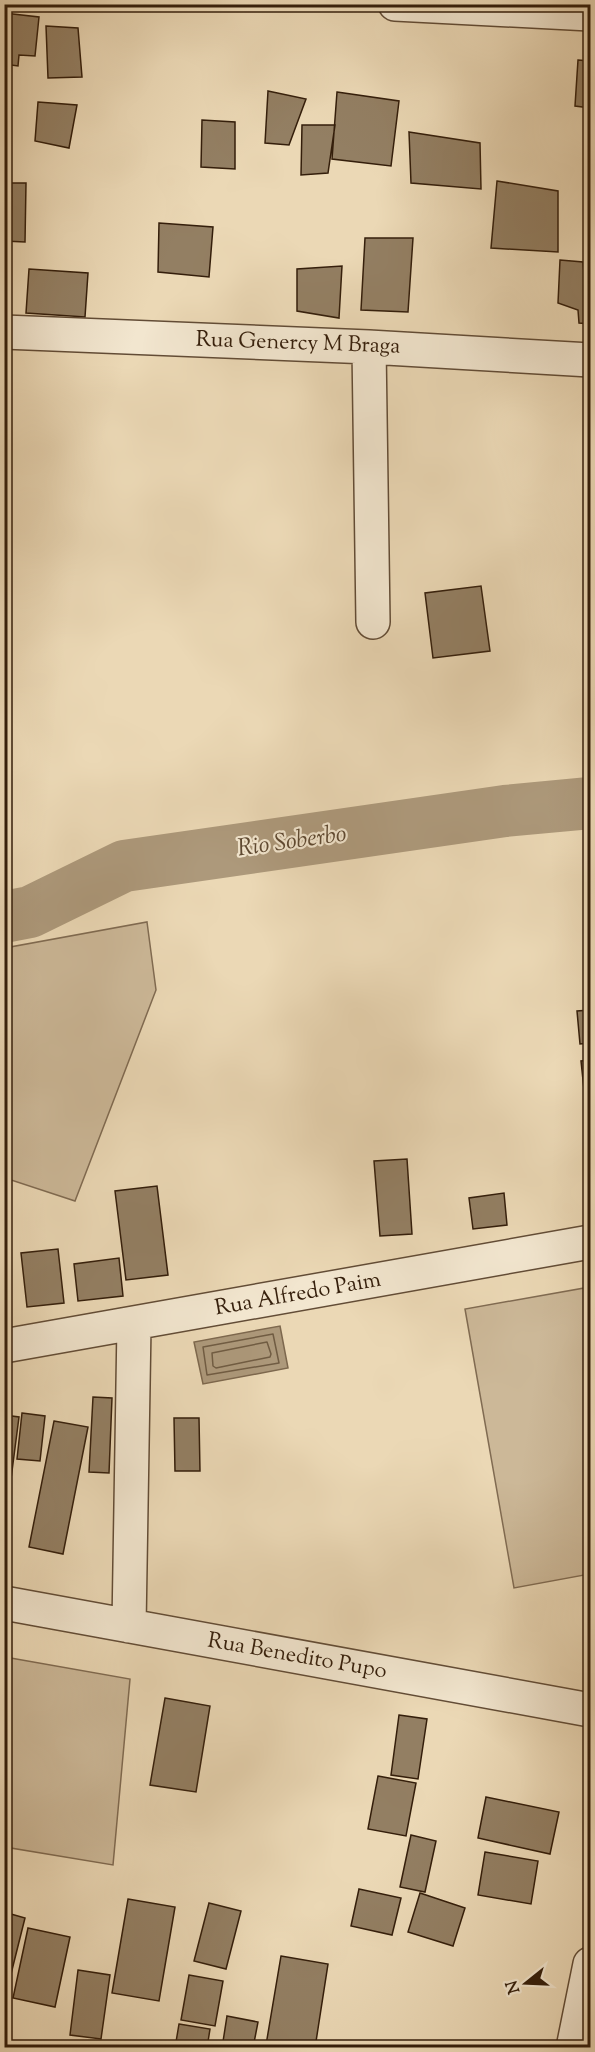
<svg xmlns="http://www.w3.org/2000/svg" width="595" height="2052" font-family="'Sorts Mill Goudy',serif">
  <rect width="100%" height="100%" fill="#ebd8b5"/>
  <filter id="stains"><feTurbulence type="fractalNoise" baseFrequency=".00333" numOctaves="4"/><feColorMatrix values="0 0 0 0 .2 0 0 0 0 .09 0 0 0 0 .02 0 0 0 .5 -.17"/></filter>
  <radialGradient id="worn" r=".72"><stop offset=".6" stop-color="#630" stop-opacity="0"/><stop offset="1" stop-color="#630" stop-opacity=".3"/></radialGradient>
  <path fill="#ccb898" stroke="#806b52" stroke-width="1.5" d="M 147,922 L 156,990 L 75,1201 L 5,1178 L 5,948 Z
    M 590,1287 L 590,1574 L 514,1588 L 465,1309 Z
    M 5,1657 L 130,1679 L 113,1865 L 5,1847 Z"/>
  <path fill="#ad997b" stroke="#7d684e" stroke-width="1.5" d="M 280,1326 L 288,1368 L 203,1384 L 194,1342 Z"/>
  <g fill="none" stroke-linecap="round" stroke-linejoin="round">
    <path stroke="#705c43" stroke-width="1.5" d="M 273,1334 L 279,1363 L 207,1375 L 203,1347 Z
      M 267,1342 L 271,1354 L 270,1357 L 216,1368 L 213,1366 L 212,1353 Z"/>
    <path stroke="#ad997b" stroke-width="52" d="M 4,917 L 30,912 L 124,866 L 505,811 L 590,803"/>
  </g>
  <path fill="#937f63" stroke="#341e0b" stroke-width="1.5" d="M 4,13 L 39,17 L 35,56 L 19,55 L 18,66 L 4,64 Z
    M 46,26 L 78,28 L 82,77 L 48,78 Z
    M 578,60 L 590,61 L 590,108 L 575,106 Z
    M 268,91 L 306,99 L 289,145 L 265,143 Z
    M 337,92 L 399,101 L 391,166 L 332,159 Z
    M 38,102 L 77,105 L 69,148 L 35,141 Z
    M 202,120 L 235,122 L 235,169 L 201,167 Z
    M 302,125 L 335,125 L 328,173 L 301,175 Z
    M 409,132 L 480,143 L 481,189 L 411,183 Z
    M 497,181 L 558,191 L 558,252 L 491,248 Z
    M 4,183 L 26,183 L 25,242 L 4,241 Z
    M 159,223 L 213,227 L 209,277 L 158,272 Z
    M 365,238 L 413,238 L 408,312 L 361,310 Z
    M 560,260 L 583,262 L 584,273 L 590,273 L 590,324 L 579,323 L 578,310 L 558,303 Z
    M 342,266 L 339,318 L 297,311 L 297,269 Z
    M 29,269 L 88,273 L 85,317 L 26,313 Z
    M 481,586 L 490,651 L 433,658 L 425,593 Z
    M 590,1010 L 590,1043 L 580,1044 L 577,1011 Z
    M 590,1060 L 590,1109 L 586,1109 L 581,1061 Z
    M 407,1159 L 412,1234 L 380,1236 L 374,1161 Z
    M 157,1186 L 168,1275 L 126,1280 L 115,1191 Z
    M 504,1193 L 507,1225 L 473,1229 L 469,1198 Z
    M 58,1249 L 64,1303 L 27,1307 L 21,1253 Z
    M 119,1258 L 123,1296 L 78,1301 L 74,1264 Z
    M 93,1397 L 112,1398 L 109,1473 L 89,1472 Z
    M 22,1413 L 45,1416 L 40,1461 L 17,1459 Z
    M 4,1415 L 19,1417 L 4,1533 Z
    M 174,1418 L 199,1418 L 200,1471 L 175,1471 Z
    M 54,1421 L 88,1427 L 63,1554 L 29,1547 Z
    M 165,1698 L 210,1706 L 196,1792 L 150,1785 Z
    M 399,1715 L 427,1719 L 418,1779 L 391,1775 Z
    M 378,1776 L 416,1783 L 406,1836 L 368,1829 Z
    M 486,1797 L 559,1812 L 550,1854 L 478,1838 Z
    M 411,1835 L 436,1841 L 425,1892 L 400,1887 Z
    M 485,1852 L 538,1861 L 531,1904 L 478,1895 Z
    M 359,1889 L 401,1898 L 392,1935 L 351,1926 Z
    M 420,1893 L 465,1908 L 453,1946 L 408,1932 Z
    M 128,1899 L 175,1907 L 159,2001 L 112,1993 Z
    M 209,1903 L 241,1911 L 226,1969 L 194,1961 Z
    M 4,1912 L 25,1918 L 9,1982 L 4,1981 Z
    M 28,1928 L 70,1937 L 55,2007 L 13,1998 Z
    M 281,1956 L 328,1964 L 315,2048 L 266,2045 Z
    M 78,1970 L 110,1975 L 101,2039 L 70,2035 Z
    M 189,1975 L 223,1981 L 215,2026 L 181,2020 Z
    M 227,2016 L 258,2022 L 253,2048 L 222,2048 Z
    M 179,2024 L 210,2029 L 207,2048 L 175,2048 Z"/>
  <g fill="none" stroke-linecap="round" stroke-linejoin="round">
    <defs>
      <path id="minor" d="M 395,4 L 590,14
        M 4,332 L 369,347 L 590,360
        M 369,347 L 373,622
        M 4,1346 L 590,1242
        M 4,1603 L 590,1710
        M 129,1626 L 134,1325
        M 573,2048 L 590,1964"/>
    </defs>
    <use href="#minor" stroke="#624c36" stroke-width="36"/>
    <use href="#minor" stroke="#f2e6cf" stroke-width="33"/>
  </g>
  <g text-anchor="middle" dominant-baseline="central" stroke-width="4.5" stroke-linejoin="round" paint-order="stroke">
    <g font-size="22" fill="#341e0b" stroke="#f2e6cf">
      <text transform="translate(298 344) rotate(2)">Rua Genercy M Braga</text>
      <text transform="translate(298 1295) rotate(-10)">Rua Alfredo Paim</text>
      <text transform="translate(297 1657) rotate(10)">Rua Benedito Pupo</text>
    </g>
    <g font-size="24" font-style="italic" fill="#5e4932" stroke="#f2e6cf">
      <text transform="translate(292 842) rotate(-8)">Rio Soberbo</text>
    </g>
  </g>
  <rect width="595" height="2052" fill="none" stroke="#ebd8b5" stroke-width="24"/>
  <rect x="6" y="6" width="583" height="2040" fill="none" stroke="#341e0b" stroke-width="3"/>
  <rect x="12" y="12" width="571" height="2028" fill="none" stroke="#341e0b" stroke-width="1.5"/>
  <g transform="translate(526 1983) rotate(252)" stroke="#f2e6cf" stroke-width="4.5" paint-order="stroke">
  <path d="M0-4.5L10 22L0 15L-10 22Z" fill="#341e0b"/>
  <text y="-9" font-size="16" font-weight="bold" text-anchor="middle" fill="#341e0b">N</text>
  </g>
  <rect width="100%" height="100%" filter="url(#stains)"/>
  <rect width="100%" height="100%" fill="url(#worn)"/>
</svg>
